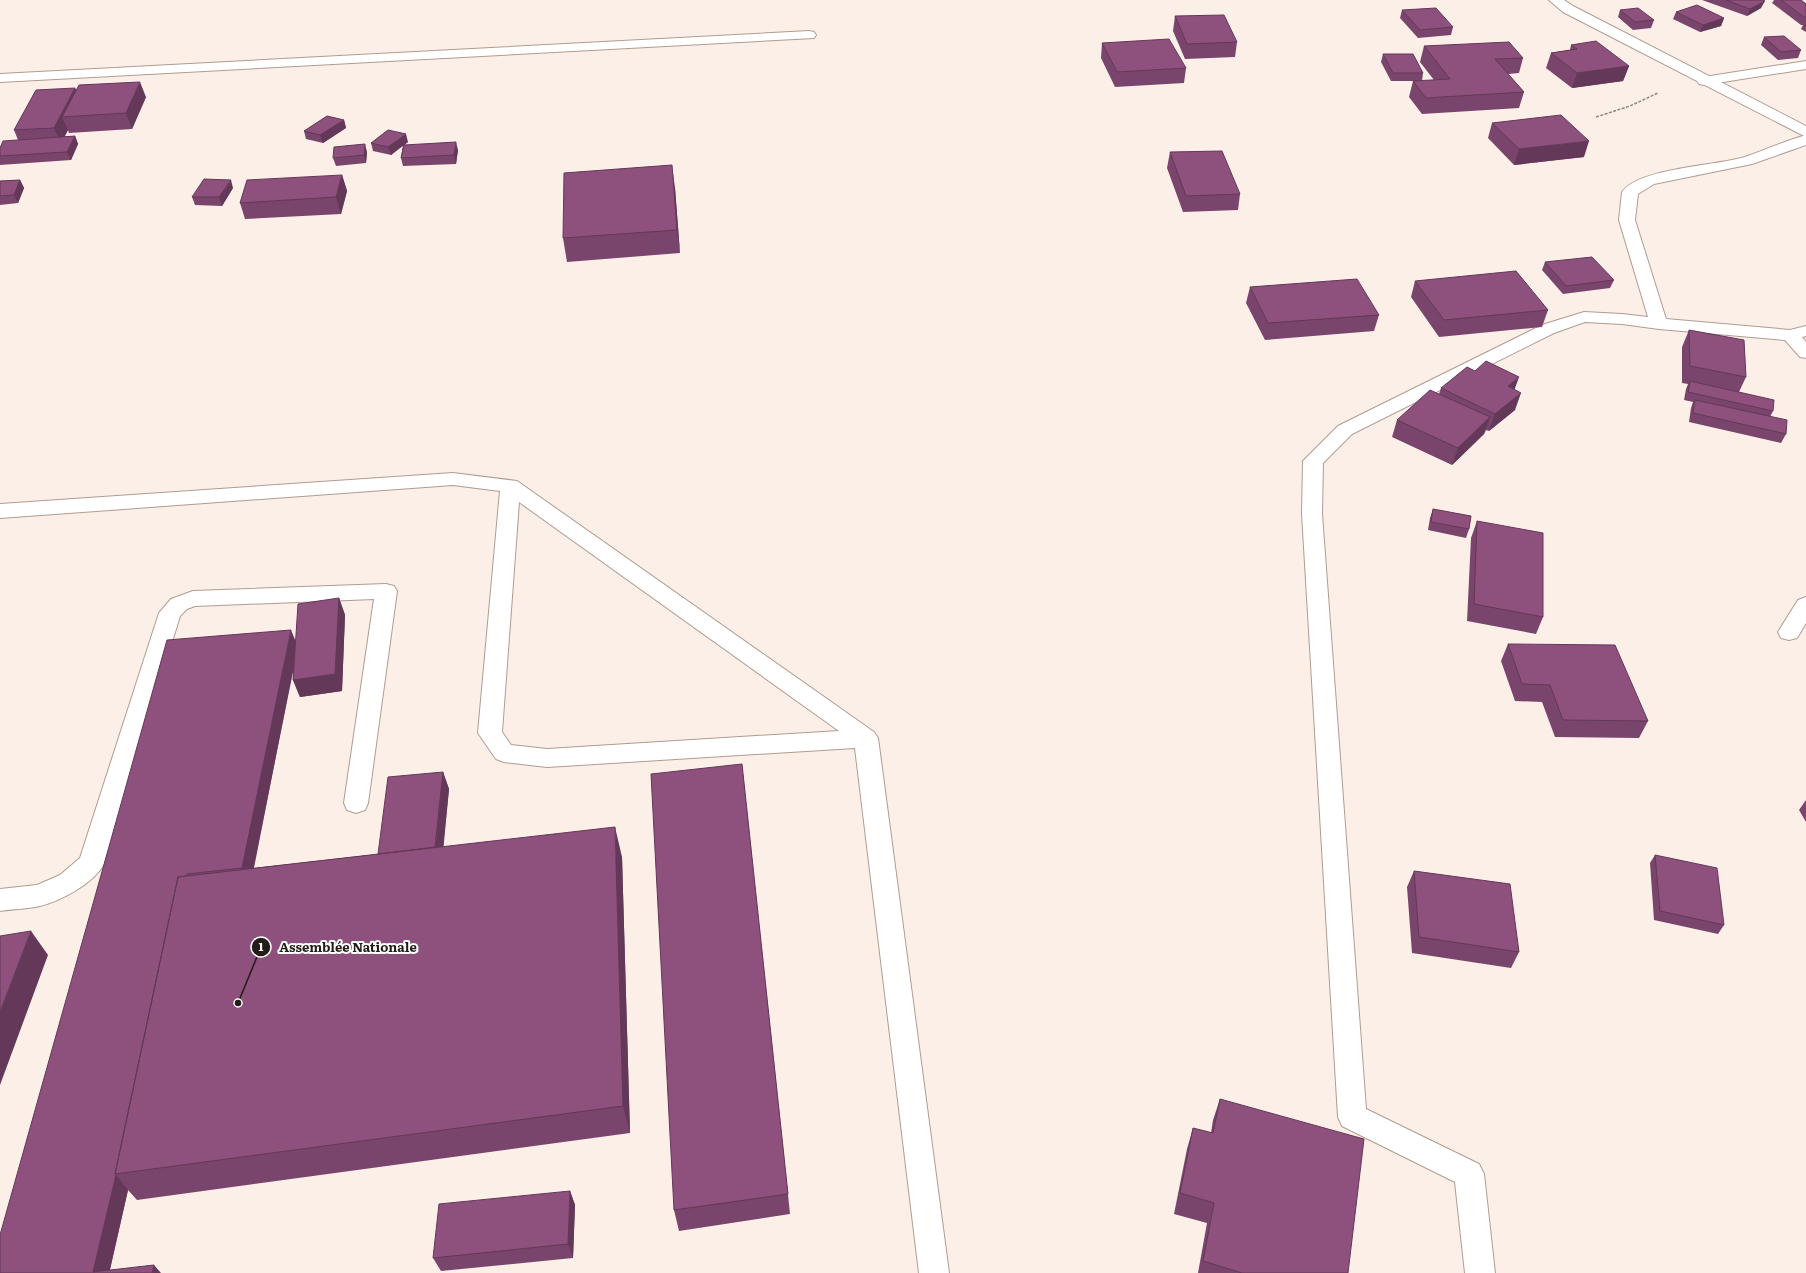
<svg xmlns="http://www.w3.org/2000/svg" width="1806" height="1273" font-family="Literata,serif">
  <rect width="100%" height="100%" fill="#fcefe8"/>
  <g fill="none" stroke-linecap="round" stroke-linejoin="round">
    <defs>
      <path id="service" d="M 453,473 L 517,481 L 874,732 L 878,738 L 949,1273 L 919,1273 L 855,748 L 547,767 L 504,762 L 496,759 L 478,733 L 500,491 L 453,485 L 0,518 L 0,504 ZM 519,502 L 839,731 L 547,749 L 511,745 L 502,732 Z
        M 386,584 L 394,586 L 397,591 L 368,803 L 365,810 L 356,813 L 347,810 L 344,803 L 374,599 L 195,606 L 187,609 L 180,616 L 104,864 C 94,883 61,901 40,906 C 27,909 13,909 0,911 L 0,889 L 37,885 L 60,875 L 80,858 L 159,613 L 171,599 L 193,591 Z"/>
      <path id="minor" d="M 809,31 L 814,32 L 816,35 L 814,38 L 0,82 L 0,74 Z
        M 1806,61 L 1806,69 L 1704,85 L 1699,84 L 1697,81 L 1699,78 L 1704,77 Z
        M 1806,135 L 1806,145 L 1752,164 L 1654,184 L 1638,194 L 1635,220 L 1666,319 L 1790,330 L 1806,326 L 1806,336 L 1802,337 L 1806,342 L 1806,358 L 1800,357 L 1785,340 L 1659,329 L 1622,324 L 1585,322 L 1554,333 L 1352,434 L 1323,463 L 1322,514 L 1366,1109 L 1479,1164 L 1484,1174 L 1495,1273 L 1465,1273 L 1455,1182 L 1342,1126 L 1338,1117 L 1302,514 L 1303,461 L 1338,426 L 1542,325 L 1584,312 L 1622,314 L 1648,317 L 1619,220 L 1622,192 C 1639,168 1715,166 1745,157 C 1765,150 1785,141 1806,135 Z
        M 1806,597 L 1806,623 L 1797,638 L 1789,640 L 1781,638 L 1778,632 L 1798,600 Z"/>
      <path id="tertiary" d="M 1549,0 L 1564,0 L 1573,6 L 1806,126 L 1806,137 L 1563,12 Z"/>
    </defs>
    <use href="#service" stroke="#b09c91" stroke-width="2"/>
    <use href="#minor" stroke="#b09c91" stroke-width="2"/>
    <use href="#tertiary" stroke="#b09c91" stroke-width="2"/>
    <path stroke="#908680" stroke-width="1.5" stroke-dasharray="3 1.5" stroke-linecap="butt" d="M 1596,117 L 1630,106 L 1658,93"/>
    <use href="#service" fill="#fff" fill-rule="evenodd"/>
    <use href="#minor" fill="#fff" fill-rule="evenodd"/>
    <use href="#tertiary" fill="#fff" fill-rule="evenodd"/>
  </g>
  <path fill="#7a456c" d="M 1702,0 L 1762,0 L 1761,8 L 1747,16 Z
    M 1774,0 L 1801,0 L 1806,4 L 1806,32 L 1801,29 L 1803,25 L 1801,25 L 1772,3 Z
    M 1402,10 L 1453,27 L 1451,35 L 1418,38 L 1400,18 Z
    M 1620,10 L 1654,20 L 1651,28 L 1633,30 L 1618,17 Z
    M 1676,12 L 1724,18 L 1721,26 L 1700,32 L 1673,19 Z
    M 1175,16 L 1237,42 L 1235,57 L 1185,59 L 1173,31 Z
    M 1764,37 L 1801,50 L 1798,58 L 1778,60 L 1761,45 Z
    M 1102,43 L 1186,68 L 1184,83 L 1115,87 L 1101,58 Z
    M 1571,45 L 1629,66 L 1623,81 L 1572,88 L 1546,68 L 1551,53 L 1570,50 Z
    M 1424,46 L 1523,58 L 1519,73 L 1508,74 L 1524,92 L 1519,108 L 1422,114 L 1409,97 L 1413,81 L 1416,81 L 1391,81 L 1381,62 L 1383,54 L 1423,73 L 1422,81 L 1434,80 L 1420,62 Z
    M 75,88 L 76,90 L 146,97 L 132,129 L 69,133 L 68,130 L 64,137 L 75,136 L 78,144 L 71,160 L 0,165 L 0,148 L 18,140 L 14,130 Z
    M 344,120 L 346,128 L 323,143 L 306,139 L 304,131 Z
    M 1492,123 L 1584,157 L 1514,165 L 1488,138 Z
    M 408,142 L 404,145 L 458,150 L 456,164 L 403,166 L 401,158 L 403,145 L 391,155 L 373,151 L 371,143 Z
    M 367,152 L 366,163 L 336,166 L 333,158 Z
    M 1170,152 L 1240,194 L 1238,210 L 1183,212 L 1167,168 Z
    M 342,175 L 347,191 L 341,214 L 245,219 L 240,203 Z
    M 20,180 L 24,188 L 18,203 L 0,205 L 0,181 Z
    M 233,188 L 222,206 L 195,205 L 192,197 Z
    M 675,188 L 680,253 L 567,262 L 563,238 Z
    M 1545,262 L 1614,280 L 1610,288 L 1563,294 L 1542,270 Z
    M 1415,281 L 1548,310 L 1542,327 L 1439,337 L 1411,297 Z
    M 1250,287 L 1379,315 L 1374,331 L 1265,340 L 1246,303 Z
    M 1689,330 L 1746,377 L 1739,392 L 1773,411 L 1770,417 L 1786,434 L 1781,443 L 1689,422 L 1691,408 L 1693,402 L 1684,400 L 1686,389 L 1688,384 L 1682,383 L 1682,347 Z
    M 1441,388 L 1515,389 L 1515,410 L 1489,431 L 1486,430 L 1484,434 L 1452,465 L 1392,437 L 1397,420 L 1439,394 Z
    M 1433,509 L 1469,529 L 1466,538 L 1428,530 L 1430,518 Z
    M 1477,521 L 1543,617 L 1536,634 L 1467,621 L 1471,538 Z
    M 339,598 L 345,615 L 342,691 L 300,697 L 293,680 L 293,669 L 254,868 L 378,854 L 443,772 L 449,789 L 443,847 L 622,857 L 630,1133 L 137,1200 L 128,1190 L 110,1270 L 161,1273 L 0,1273 L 295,641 Z
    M 1508,644 L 1648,721 L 1639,738 L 1555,737 L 1542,702 L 1515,701 L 1501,661 Z
    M 742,764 L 790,1214 L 679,1231 L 674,1210 Z
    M 1806,800 L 1806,822 L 1799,810 Z
    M 1655,855 L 1724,925 L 1718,934 L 1654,920 L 1650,863 Z
    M 1414,871 L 1519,952 L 1511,968 L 1412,953 L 1407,887 Z
    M 1220,1099 L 1348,1273 L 1198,1273 L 1207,1223 L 1174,1214 L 1187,1149 L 1193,1128 L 1211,1133 L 1213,1120 Z
    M 570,1191 L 575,1205 L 573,1258 L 441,1271 L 433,1258 Z"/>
  <path fill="#633858" d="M 1765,1 L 1761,8 L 1747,16 L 1750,9 Z
    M 1724,18 L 1721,26 L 1700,32 L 1703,25 Z
    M 1629,66 L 1623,81 L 1572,88 L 1577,73 Z
    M 140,82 L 146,97 L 132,129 L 126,113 Z
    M 75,88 L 81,103 L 62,117 L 68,130 L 61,144 L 54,128 Z
    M 344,120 L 346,128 L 323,143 L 320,135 Z
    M 406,134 L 408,142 L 391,155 L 388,147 Z
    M 75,136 L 78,144 L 71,160 L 67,152 Z
    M 1589,141 L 1584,157 L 1514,165 L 1519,149 Z
    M 456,142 L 458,150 L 456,164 L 454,155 Z
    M 365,144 L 367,152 L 366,163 L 364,155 Z
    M 672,165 L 675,188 L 680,253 L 677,230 Z
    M 342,175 L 347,191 L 341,214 L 336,197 Z
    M 20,180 L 24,188 L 18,203 L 14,195 Z
    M 231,180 L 233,188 L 222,206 L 219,197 Z
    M 1519,377 L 1513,394 L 1508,386 Z
    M 1521,393 L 1515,410 L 1489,431 L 1495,414 Z
    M 1490,417 L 1484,434 L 1452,465 L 1458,448 Z
    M 339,598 L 345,615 L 342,691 L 300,697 L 293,680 Z
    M 291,630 L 298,647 L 250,885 L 242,868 Z
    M 443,772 L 449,789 L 441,873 L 435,856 Z
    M 745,788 L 790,1214 L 788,1194 Z
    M 615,827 L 622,857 L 630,1133 L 623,1106 Z
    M 31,931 L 48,955 L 0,1085 L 0,1012 Z
    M 116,1175 L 128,1190 L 109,1273 L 93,1272 Z
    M 570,1191 L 575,1205 L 573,1258 L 568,1244 Z
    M 154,1265 L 161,1273 L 152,1273 Z"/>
  <path fill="#8e507d" stroke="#633858" d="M 1726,0 L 1762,0 L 1765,1 L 1750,9 Z
    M 1781,0 L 1801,0 L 1806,4 L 1806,17 L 1804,17 Z
    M 1697,5 L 1724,18 L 1703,25 L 1676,12 Z
    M 1436,8 L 1453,27 L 1420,30 L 1402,10 Z
    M 1638,8 L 1654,20 L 1635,22 L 1620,10 Z
    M 1224,15 L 1237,42 L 1187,44 L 1175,16 Z
    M 1784,36 L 1801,50 L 1781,52 L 1764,37 Z
    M 1169,39 L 1186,68 L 1117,72 L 1102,43 Z
    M 1596,41 L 1629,66 L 1577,73 L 1551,53 L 1577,49 L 1571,45 Z
    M 1509,42 L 1523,58 L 1495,59 L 1524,92 L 1426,98 L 1413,81 L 1450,79 L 1424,46 Z
    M 1383,54 L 1413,54 L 1423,73 L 1393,73 Z
    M 140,82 L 126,113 L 62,117 L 79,85 Z
    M 75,88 L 54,128 L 14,130 L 36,90 Z
    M 1561,115 L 1589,141 L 1519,149 L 1492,123 Z
    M 327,116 L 344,120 L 320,135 L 304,131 Z
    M 388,130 L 406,134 L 388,147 L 371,143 Z
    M 75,136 L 67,152 L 0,156 L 0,148 L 3,141 Z
    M 456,142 L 454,155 L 401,158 L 404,145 Z
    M 365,144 L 364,155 L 333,158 L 334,147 Z
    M 1222,151 L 1240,194 L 1186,196 L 1170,152 Z
    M 672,165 L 677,230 L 563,238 L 564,173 Z
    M 342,175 L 336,197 L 240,203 L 247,180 Z
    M 204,179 L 231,180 L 219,197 L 192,197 Z
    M 20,180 L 14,195 L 0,196 L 0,181 Z
    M 1592,257 L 1614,280 L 1566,286 L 1545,262 Z
    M 1516,271 L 1548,310 L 1444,320 L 1415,281 Z
    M 1357,279 L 1379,315 L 1268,323 L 1250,287 Z
    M 1689,330 L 1744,340 L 1746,377 L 1690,366 Z
    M 1486,361 L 1519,377 L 1508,386 L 1521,393 L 1495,414 L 1441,388 L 1467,367 L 1475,371 Z
    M 1690,381 L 1774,400 L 1773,411 L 1688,392 Z
    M 1430,390 L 1490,417 L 1458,448 L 1397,420 Z
    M 1695,400 L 1787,420 L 1786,434 L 1693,413 Z
    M 1433,509 L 1471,516 L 1469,529 L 1431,522 Z
    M 1477,521 L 1543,533 L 1543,617 L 1474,604 Z
    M 339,598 L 335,674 L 293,680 L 298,604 Z
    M 291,630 L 242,868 L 187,874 L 186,876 L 178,877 L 115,1174 L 116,1175 L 93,1272 L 154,1265 L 152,1273 L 0,1273 L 0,1235 L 167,640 Z
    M 1508,644 L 1615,645 L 1648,721 L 1563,720 L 1550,685 L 1522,684 Z
    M 742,764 L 788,1194 L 674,1210 L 651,774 Z
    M 443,772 L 435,847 L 378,854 L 388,777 Z
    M 615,827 L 623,1106 L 115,1174 L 178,877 Z
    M 1655,855 L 1717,868 L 1724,925 L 1660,911 Z
    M 1414,871 L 1510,884 L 1519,952 L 1419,937 Z
    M 31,931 L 0,1012 L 0,936 Z
    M 1220,1099 L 1364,1139 L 1348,1273 L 1242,1273 L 1203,1261 L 1214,1203 L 1180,1193 L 1193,1128 L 1213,1133 Z
    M 570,1191 L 568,1244 L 433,1258 L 439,1204 Z"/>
  <path fill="none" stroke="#231c17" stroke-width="1.5" d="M238 1003L261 947"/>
  <g fill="#231c17" stroke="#fff" stroke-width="1.5">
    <circle cx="238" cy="1003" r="4"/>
    <circle cx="261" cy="947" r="10"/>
  </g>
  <g font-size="12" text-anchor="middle" font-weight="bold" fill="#fff">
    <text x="261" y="951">1</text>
  </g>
  <g font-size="13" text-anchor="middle" font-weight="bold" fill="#231c17" stroke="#fff" stroke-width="4" stroke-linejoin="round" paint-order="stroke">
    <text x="348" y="952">Assemblée Nationale</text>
  </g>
</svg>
